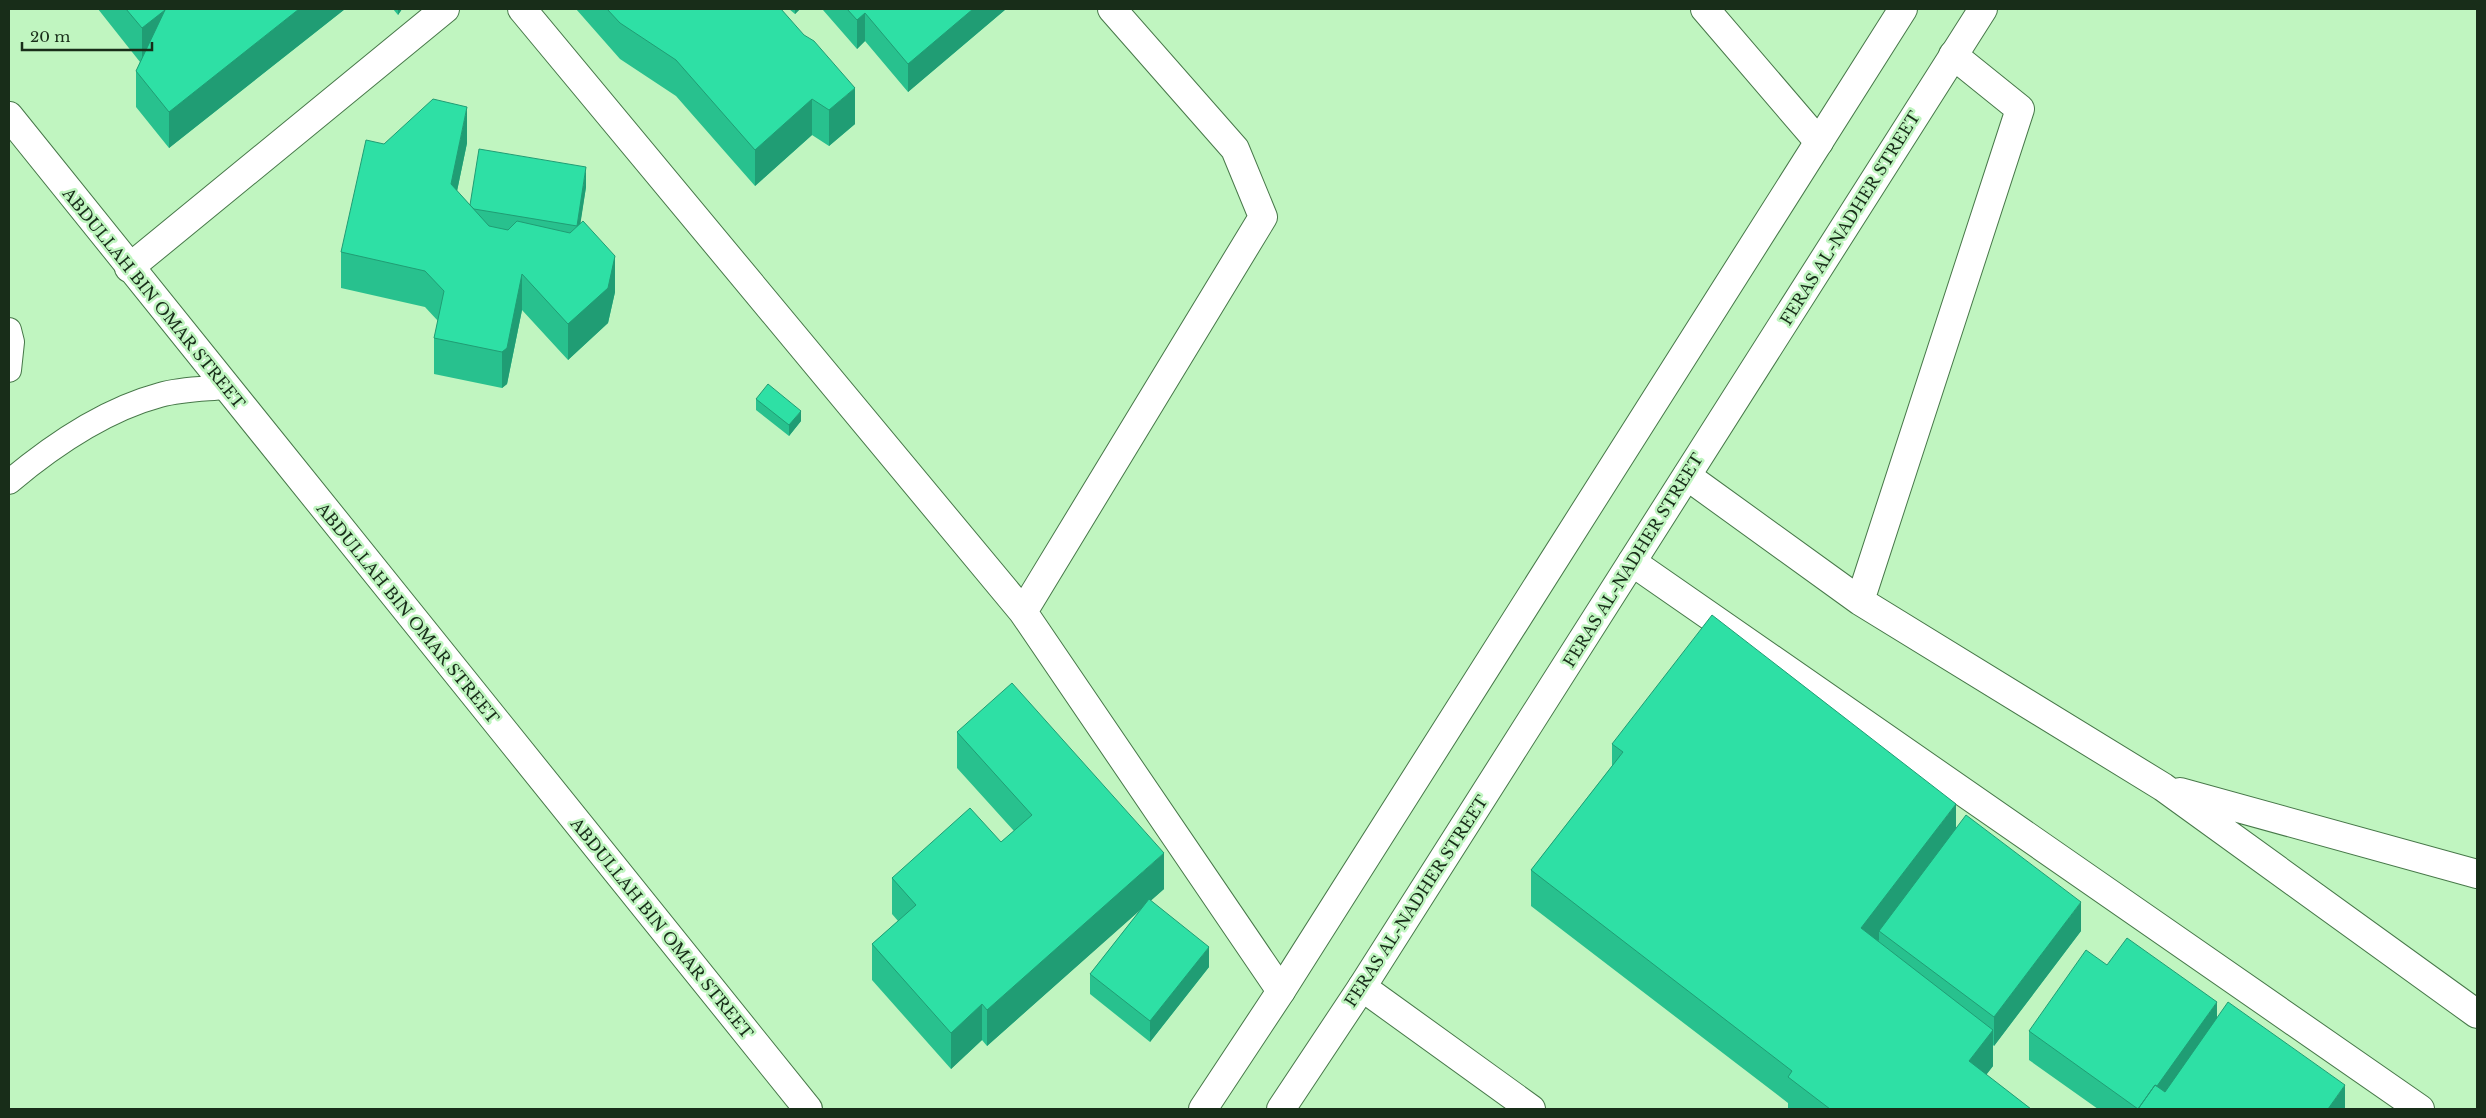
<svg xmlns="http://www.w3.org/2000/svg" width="2486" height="1118" font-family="'Libre Baskerville',serif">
  <rect width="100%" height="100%" fill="#c0f5c0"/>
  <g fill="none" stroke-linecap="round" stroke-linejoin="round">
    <defs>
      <path id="lane" d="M 9,330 L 12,342 L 9,370
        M 9,482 C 53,445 104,410 160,395 C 181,389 204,389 225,387"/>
      <path id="street" d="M 522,9 L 1023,612 L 1281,991
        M 1705,9 L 1819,142
        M 129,268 L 445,9
        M 1687,476 L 1860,601 L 2163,787 L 2477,1014
        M 1632,562 L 2420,1109
        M 1860,601 L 2020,109 L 1953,55
        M 1023,612 L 1263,217 L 1235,149 L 1112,9
        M 2180,792 L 2477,874
        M 1362,987 L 1531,1109"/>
      <path id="secondary" d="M 9,116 L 808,1109
        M 1203,1109 L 1281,991 L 1903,9
        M 1281,1109 L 1362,987 L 1983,9"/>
    </defs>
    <use href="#lane" stroke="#477849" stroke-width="26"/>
    <use href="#street" stroke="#477849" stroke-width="30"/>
    <use href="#secondary" stroke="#477849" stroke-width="30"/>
    <use href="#lane" stroke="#fff" stroke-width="24"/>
    <use href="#street" stroke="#fff" stroke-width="28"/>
    <use href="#secondary" stroke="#fff" stroke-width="28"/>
  </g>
  <path fill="#28c18e" d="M 98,9 L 345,9 L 169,148 L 136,107 L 136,71 L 140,62 Z
    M 393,9 L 402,9 L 398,15 Z
    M 576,9 L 781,9 L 855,124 L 829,146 L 812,135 L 755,186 L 676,96 L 620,59 Z
    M 789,9 L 800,9 L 795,14 Z
    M 823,9 L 1006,9 L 908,92 L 865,41 L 857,49 L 823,10 Z
    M 467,143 L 457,191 L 470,205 L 586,187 L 580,224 L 615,292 L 608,323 L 568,360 L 522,310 L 507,384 L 502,388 L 434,374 L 434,338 L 438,321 L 425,307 L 341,288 L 341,252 L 384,144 Z
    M 756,399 L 801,421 L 789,436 L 756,410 Z
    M 957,732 L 1164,889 L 1150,901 L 1209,967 L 1150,1042 L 1090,994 L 1090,974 L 1142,908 L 987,1046 L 982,1040 L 951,1069 L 872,980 L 872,944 L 898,921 L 892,914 L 892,878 L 1001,842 L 1014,831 L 957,768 Z
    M 1612,744 L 1956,828 L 2081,931 L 1994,1046 L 1993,1045 L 1993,1066 L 1986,1075 L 2031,1109 L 1788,1109 L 1788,1103 L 1531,906 L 1531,870 L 1612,766 Z
    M 2107,965 L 2217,1019 L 2345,1109 L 2098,1109 L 2029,1060 L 2029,1031 Z"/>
  <path fill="#209d74" d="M 299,9 L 345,9 L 169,148 L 169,112 Z
    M 398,9 L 402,9 L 398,15 Z
    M 795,9 L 800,9 L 795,14 Z
    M 973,9 L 1006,9 L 908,92 L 908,64 Z
    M 165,10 L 142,64 L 142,28 Z
    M 865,13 L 865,41 L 857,49 L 857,20 Z
    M 855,88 L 855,124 L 829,146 L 829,110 Z
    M 812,99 L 812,135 L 755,186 L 755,150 Z
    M 467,107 L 467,143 L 451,220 L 451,184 Z
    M 586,167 L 586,187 L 577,246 L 577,226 Z
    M 615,256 L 615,292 L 608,323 L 568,360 L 568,324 Z
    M 522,274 L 522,310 L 507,384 L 502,388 L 502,352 Z
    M 801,411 L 801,421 L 789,436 L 789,425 Z
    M 1956,804 L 1956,840 L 1879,931 L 1879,940 L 1861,963 L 1861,928 Z
    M 1164,853 L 1164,889 L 987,1046 L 987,1010 Z
    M 2081,902 L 2081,931 L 1994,1046 L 1994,1017 Z
    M 1209,947 L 1209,967 L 1150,1042 L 1150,1021 Z
    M 2217,1002 L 2217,1030 L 2160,1109 L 2140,1109 Z
    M 982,1004 L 982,1040 L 951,1069 L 951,1033 Z
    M 1993,1030 L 1993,1066 L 1969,1097 L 1969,1061 Z
    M 2345,1085 L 2345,1109 L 2328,1109 Z"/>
  <path fill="#2ee0a5" stroke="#209d74" d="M 126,9 L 299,9 L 169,112 L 136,71 L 165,10 L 142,28 Z
    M 607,9 L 781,9 L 804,35 L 814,41 L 855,88 L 829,110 L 812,99 L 755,150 L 676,60 L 620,23 Z
    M 847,9 L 973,9 L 908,64 L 865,13 L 857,20 Z
    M 433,99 L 467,107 L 451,184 L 489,226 L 508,230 L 517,221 L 570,233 L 583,221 L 615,256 L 608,288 L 568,324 L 522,274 L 507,348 L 502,352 L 434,338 L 444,291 L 425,271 L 341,252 L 366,140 L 384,144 Z
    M 479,149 L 586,167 L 577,226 L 474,209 L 470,205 Z
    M 768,384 L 801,411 L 789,425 L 756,399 Z
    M 1712,615 L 1956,804 L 1861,928 L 1993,1030 L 1969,1061 L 2031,1109 L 1830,1109 L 1788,1077 L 1792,1071 L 1531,870 L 1623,752 L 1612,744 Z
    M 1012,683 L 1164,853 L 987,1010 L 982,1004 L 951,1033 L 872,944 L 916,905 L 892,878 L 970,808 L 1001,842 L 1032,815 L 957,732 Z
    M 1966,815 L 2081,902 L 1994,1017 L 1879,931 Z
    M 1149,899 L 1209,947 L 1150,1021 L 1090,974 Z
    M 2127,938 L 2217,1002 L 2157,1086 L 2155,1085 L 2138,1109 L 2029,1031 L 2086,950 L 2107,965 Z
    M 2228,1002 L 2345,1085 L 2328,1109 L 2138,1109 L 2155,1085 L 2165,1092 Z"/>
  <g text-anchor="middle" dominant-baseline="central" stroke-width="5" stroke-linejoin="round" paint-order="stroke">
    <g font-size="16" fill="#182d19" stroke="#c0f5c0">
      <text transform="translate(1850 218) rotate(-58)">FERAS AL-NADHER STREET</text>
      <text transform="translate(154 298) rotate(51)">ABDULLAH BIN OMAR STREET</text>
      <text transform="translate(1633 560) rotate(-58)">FERAS AL-NADHER STREET</text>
      <text transform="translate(408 613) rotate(51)">ABDULLAH BIN OMAR STREET</text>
      <text transform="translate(1416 901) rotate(-57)">FERAS AL-NADHER STREET</text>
      <text transform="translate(662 928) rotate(51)">ABDULLAH BIN OMAR STREET</text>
    </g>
  </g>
  <rect width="2486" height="1118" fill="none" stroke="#182d19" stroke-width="20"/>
  <path d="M22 42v8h130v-8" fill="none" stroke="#182d19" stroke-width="2.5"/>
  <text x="30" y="42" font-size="15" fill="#182d19" stroke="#c0f5c0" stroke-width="4" paint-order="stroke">20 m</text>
</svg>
